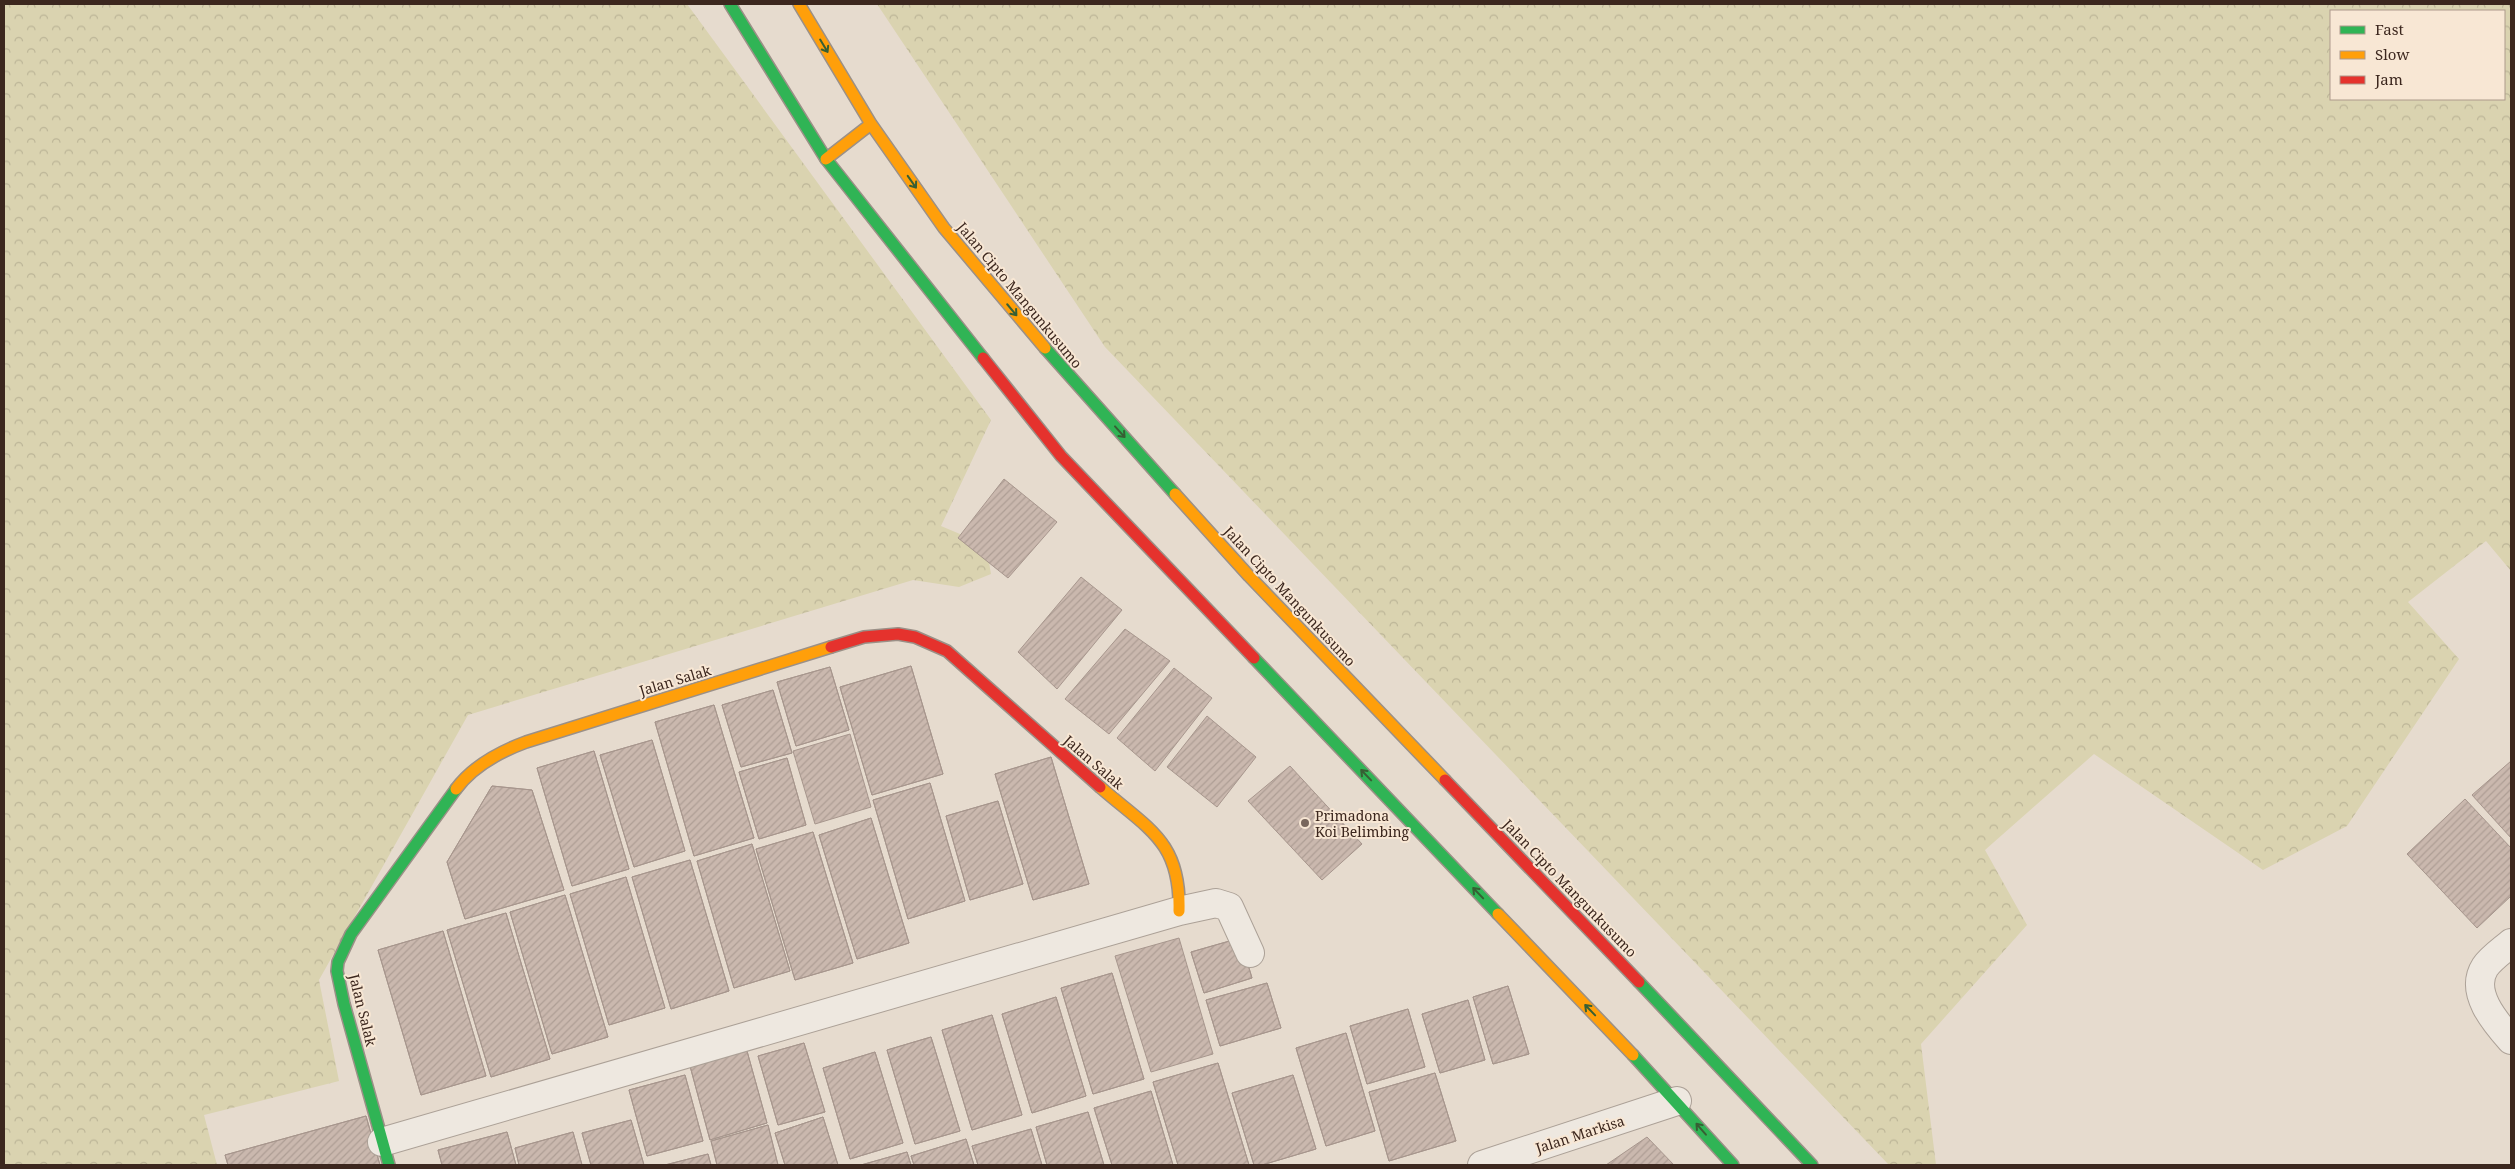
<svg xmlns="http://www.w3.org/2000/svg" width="2515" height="1169" font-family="'Noto Serif',serif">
  <defs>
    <pattern id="forest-crowns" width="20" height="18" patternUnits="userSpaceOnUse" patternTransform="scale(1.25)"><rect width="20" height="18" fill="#dad3b0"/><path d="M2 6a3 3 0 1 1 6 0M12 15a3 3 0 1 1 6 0" fill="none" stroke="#bcb597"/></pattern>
    <pattern id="building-hatch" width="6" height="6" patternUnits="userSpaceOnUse" patternTransform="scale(1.25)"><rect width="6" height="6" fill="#cab8ae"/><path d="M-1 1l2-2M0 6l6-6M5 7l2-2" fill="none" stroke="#ae9e95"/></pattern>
  </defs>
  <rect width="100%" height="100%" fill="#e6dbce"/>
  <path fill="url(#forest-crowns)" fill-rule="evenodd" d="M 4,4 L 687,4 L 991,420 L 941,526 L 986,545 L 991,574 L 959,587 L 913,580 L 468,715 L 319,980 L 339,1081 L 204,1115 L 217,1165 L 4,1165 Z
    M 877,4 L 2511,4 L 2511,571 L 2486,541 L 2408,602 L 2459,659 L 2347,826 L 2263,870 L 2094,754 L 1985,850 L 2027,925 L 1921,1044 L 1936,1165 L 1889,1165 L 1105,347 ZM 2331,11 L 2504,11 L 2504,99 L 2331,99 Z"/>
  <path fill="url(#building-hatch)" stroke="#a7968d" d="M 1004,479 L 1057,522 L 1008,578 L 958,538 Z
    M 1081,577 L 1122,610 L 1057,689 L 1018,652 Z
    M 1125,629 L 1170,661 L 1109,734 L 1065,699 Z
    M 911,666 L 943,774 L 872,795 L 840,687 Z
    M 911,666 L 943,774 L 872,795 L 840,687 Z
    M 830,667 L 849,730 L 796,746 L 777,682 Z
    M 830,667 L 849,730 L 796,746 L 777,682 Z
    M 1174,668 L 1212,698 L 1155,771 L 1117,738 Z
    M 773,690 L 792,753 L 741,767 L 722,705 Z
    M 773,690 L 792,753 L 741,767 L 722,705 Z
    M 714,705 L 754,838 L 694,856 L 655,722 Z
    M 714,705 L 754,838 L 694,856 L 655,722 Z
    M 1207,716 L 1256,757 L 1217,807 L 1167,767 Z
    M 850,734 L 871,807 L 815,824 L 793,751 Z
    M 652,740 L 685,851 L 634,867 L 600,755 Z
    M 652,740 L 685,851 L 634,867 L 600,755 Z
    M 594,751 L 629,869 L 572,886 L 537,768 Z
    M 594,751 L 629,869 L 572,886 L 537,768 Z
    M 1051,757 L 1089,884 L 1033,900 L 995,774 Z
    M 1051,757 L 1089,884 L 1033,900 L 995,774 Z
    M 787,758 L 806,825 L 759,839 L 739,772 Z
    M 787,758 L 806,825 L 759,839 L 739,772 Z
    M 2511,761 L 2511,838 L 2472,795 Z
    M 1290,766 L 1362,844 L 1322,880 L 1248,801 Z
    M 930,783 L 965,901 L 908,919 L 873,800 Z
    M 930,783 L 965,901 L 908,919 L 873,800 Z
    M 492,786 L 532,790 L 564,890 L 465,919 L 447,862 Z
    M 492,786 L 532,790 L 564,890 L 465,919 L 447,862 Z
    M 2465,799 L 2511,848 L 2511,896 L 2477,928 L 2407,854 Z
    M 998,801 L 1023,884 L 970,900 L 946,816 Z
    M 998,801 L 1023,884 L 970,900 L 946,816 Z
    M 871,818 L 909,943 L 857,959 L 819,835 Z
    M 871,818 L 909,943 L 857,959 L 819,835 Z
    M 813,832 L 853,963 L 795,980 L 756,849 Z
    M 813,832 L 853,963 L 795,980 L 756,849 Z
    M 752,844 L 790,971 L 734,988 L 697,861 Z
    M 752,844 L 790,971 L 734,988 L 697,861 Z
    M 690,860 L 729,991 L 671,1009 L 632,877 Z
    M 690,860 L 729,991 L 671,1009 L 632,877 Z
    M 626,877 L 665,1008 L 609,1025 L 570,894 Z
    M 626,877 L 665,1008 L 609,1025 L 570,894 Z
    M 565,895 L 608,1037 L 552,1054 L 510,912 Z
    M 565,895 L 608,1037 L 552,1054 L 510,912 Z
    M 506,913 L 550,1059 L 491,1077 L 447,930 Z
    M 506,913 L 550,1059 L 491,1077 L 447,930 Z
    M 443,931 L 486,1076 L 421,1095 L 378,950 Z
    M 443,931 L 486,1076 L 421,1095 L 378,950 Z
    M 1179,938 L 1213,1054 L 1151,1072 L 1115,956 Z
    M 1240,938 L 1252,978 L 1204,993 L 1191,952 Z
    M 1240,938 L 1252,978 L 1204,993 L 1191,952 Z
    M 1112,973 L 1144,1079 L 1093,1094 L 1061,988 Z
    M 1112,973 L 1144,1079 L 1093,1094 L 1061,988 Z
    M 1267,983 L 1281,1028 L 1220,1046 L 1206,1000 Z
    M 1267,983 L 1281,1028 L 1220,1046 L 1206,1000 Z
    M 1508,986 L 1529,1054 L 1493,1064 L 1473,997 Z
    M 1508,986 L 1529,1054 L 1493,1064 L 1473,997 Z
    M 1056,997 L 1086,1096 L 1032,1113 L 1002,1014 Z
    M 1056,997 L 1086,1096 L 1032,1113 L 1002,1014 Z
    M 1468,1000 L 1485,1060 L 1440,1073 L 1422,1014 Z
    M 1468,1000 L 1485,1060 L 1440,1073 L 1422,1014 Z
    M 1408,1009 L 1425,1067 L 1367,1084 L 1350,1026 Z
    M 1408,1009 L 1425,1067 L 1367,1084 L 1350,1026 Z
    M 992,1015 L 1022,1115 L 972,1130 L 942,1030 Z
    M 992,1015 L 1022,1115 L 972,1130 L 942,1030 Z
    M 1346,1033 L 1375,1131 L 1326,1146 L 1296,1048 Z
    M 1346,1033 L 1375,1131 L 1326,1146 L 1296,1048 Z
    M 931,1037 L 960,1131 L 915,1144 L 887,1050 Z
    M 931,1037 L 960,1131 L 915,1144 L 887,1050 Z
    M 804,1043 L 825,1112 L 778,1125 L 758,1056 Z
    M 804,1043 L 825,1112 L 778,1125 L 758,1056 Z
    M 747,1051 L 767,1123 L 710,1140 L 690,1066 Z
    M 747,1051 L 767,1123 L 710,1140 L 690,1066 Z
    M 875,1052 L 903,1143 L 850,1159 L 823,1068 Z
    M 875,1052 L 903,1143 L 850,1159 L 823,1068 Z
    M 1218,1063 L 1249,1165 L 1178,1165 L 1153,1082 Z
    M 1218,1063 L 1249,1165 L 1178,1165 L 1153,1082 Z
    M 1435,1073 L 1456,1141 L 1389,1161 L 1369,1092 Z
    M 1435,1073 L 1456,1141 L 1389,1161 L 1369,1092 Z
    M 685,1075 L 703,1141 L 647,1156 L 629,1090 Z
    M 685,1075 L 703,1141 L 647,1156 L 629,1090 Z
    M 1293,1075 L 1316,1149 L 1262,1165 L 1254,1165 L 1232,1093 Z
    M 1293,1075 L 1316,1149 L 1262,1165 L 1254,1165 L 1232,1093 Z
    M 1151,1091 L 1173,1165 L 1112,1165 L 1094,1108 Z
    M 1151,1091 L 1173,1165 L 1112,1165 L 1094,1108 Z
    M 1088,1112 L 1104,1165 L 1047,1165 L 1036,1127 Z
    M 1088,1112 L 1104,1165 L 1047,1165 L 1036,1127 Z
    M 366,1116 L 380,1165 L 228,1165 L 225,1155 Z
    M 366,1116 L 380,1165 L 228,1165 L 225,1155 Z
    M 823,1117 L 838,1165 L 785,1165 L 775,1133 Z
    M 823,1117 L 838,1165 L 785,1165 L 775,1133 Z
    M 631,1120 L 644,1165 L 591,1165 L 582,1133 Z
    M 631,1120 L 644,1165 L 591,1165 L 582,1133 Z
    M 768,1125 L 778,1165 L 717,1165 L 711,1141 Z
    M 768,1125 L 778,1165 L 717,1165 L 711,1141 Z
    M 1031,1129 L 1042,1165 L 978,1165 L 972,1146 Z
    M 1031,1129 L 1042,1165 L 978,1165 L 972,1146 Z
    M 507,1132 L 516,1165 L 442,1165 L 438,1150 Z
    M 507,1132 L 516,1165 L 442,1165 L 438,1150 Z
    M 573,1132 L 582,1165 L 519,1165 L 515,1148 Z
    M 573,1132 L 582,1165 L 519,1165 L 515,1148 Z
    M 1647,1137 L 1674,1165 L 1606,1165 Z
    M 966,1139 L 974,1165 L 914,1165 L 911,1156 Z
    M 966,1139 L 974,1165 L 914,1165 L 911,1156 Z
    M 907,1152 L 911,1165 L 861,1165 Z
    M 907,1152 L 911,1165 L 861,1165 Z
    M 708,1154 L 711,1165 L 665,1165 Z
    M 708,1154 L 711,1165 L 665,1165 Z"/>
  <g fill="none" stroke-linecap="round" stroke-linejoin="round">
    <defs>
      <path id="street" d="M 2511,943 C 2503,950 2491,958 2485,967 C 2469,992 2495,1022 2511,1040
        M 382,1142 L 1179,911 L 1216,903 L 1229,907 L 1250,953
        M 1482,1165 L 1677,1101"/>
      <path id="fast" d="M 730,4 L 826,159 L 983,358
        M 1045,348 L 1175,494
        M 1254,658 L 1498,914
        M 1639,982 L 1812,1165
        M 1633,1055 L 1733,1165
        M 389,1165 L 344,1004 L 337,971 L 338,962 L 351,934 L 456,789"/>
      <path id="slow" d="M 799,4 L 871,124 L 944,228 L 1045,348
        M 826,159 L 871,124
        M 1175,494 L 1249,576 L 1445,780
        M 1100,787 C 1148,829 1181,841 1179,911
        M 456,789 C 473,766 499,752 526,742 L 831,647
        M 1498,914 L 1633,1055"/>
      <path id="jam" d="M 983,358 L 1061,456 L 1254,658
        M 831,647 L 864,637 L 898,634 L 915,637 L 947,651 L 1100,787
        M 1445,780 L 1639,982"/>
    </defs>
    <use href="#street" stroke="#aca197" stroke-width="30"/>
    <use href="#fast" stroke="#9b9087" stroke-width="14"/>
    <use href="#slow" stroke="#9b9087" stroke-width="14"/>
    <use href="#jam" stroke="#9b9087" stroke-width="14"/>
    <use href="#street" stroke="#eee8e0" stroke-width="28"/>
    <use href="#fast" stroke="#30b455" stroke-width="11"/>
    <use href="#slow" stroke="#ff9f0a" stroke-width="11"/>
    <use href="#jam" stroke="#e5322d" stroke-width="11"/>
  </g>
  <defs><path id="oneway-shaft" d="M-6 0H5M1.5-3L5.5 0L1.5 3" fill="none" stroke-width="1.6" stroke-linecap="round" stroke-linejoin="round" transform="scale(1.25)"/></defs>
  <g stroke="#375f34">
    <use href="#oneway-shaft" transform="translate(824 46) rotate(59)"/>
    <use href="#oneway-shaft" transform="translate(912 182) rotate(55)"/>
    <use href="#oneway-shaft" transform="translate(1012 310) rotate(50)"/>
    <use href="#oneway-shaft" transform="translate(1120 432) rotate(48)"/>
    <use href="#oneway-shaft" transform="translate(1366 775) rotate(-134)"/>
    <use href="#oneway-shaft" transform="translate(1478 893) rotate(-134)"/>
    <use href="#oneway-shaft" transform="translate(1590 1010) rotate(-134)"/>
    <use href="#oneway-shaft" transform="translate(1701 1129) rotate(-131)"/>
  </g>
  <circle fill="#78665c" stroke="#f8e7d4" stroke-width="2" cx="1305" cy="823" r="5"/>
  <g text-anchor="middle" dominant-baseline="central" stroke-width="4" stroke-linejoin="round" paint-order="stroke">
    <g font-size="14" fill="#3c271e" stroke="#f8e7d4">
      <text transform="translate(1020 295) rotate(50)">Jalan Cipto Mangunkusumo</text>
      <text transform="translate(1290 596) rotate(47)">Jalan Cipto Mangunkusumo</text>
      <text transform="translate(675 680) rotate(-17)">Jalan Salak</text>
      <text transform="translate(1094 762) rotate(41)">Jalan Salak</text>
      <text transform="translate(1570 888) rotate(46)">Jalan Cipto Mangunkusumo</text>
      <text transform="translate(363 1010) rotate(76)">Jalan Salak</text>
      <text transform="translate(1580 1134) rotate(-18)">Jalan Markisa</text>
    </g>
    <g font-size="14" fill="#3c271e" stroke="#f8e7d4" text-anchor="start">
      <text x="1315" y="815">Primadona<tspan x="1315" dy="16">Koi Belimbing</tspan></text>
    </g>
  </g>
  <rect width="2515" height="1169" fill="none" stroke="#3c271e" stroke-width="10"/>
  <rect x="2330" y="10" width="175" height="90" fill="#f8e7d4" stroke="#ad9a8b"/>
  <rect x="2340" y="26" width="25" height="8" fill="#30b455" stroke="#ad9a8b"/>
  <text x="2375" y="35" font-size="15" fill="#3c271e">Fast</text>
  <rect x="2340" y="51" width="25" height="8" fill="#ff9f0a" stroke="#ad9a8b"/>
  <text x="2375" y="60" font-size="15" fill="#3c271e">Slow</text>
  <rect x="2340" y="76" width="25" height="8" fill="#e5322d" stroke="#ad9a8b"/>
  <text x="2375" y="85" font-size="15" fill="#3c271e">Jam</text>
</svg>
